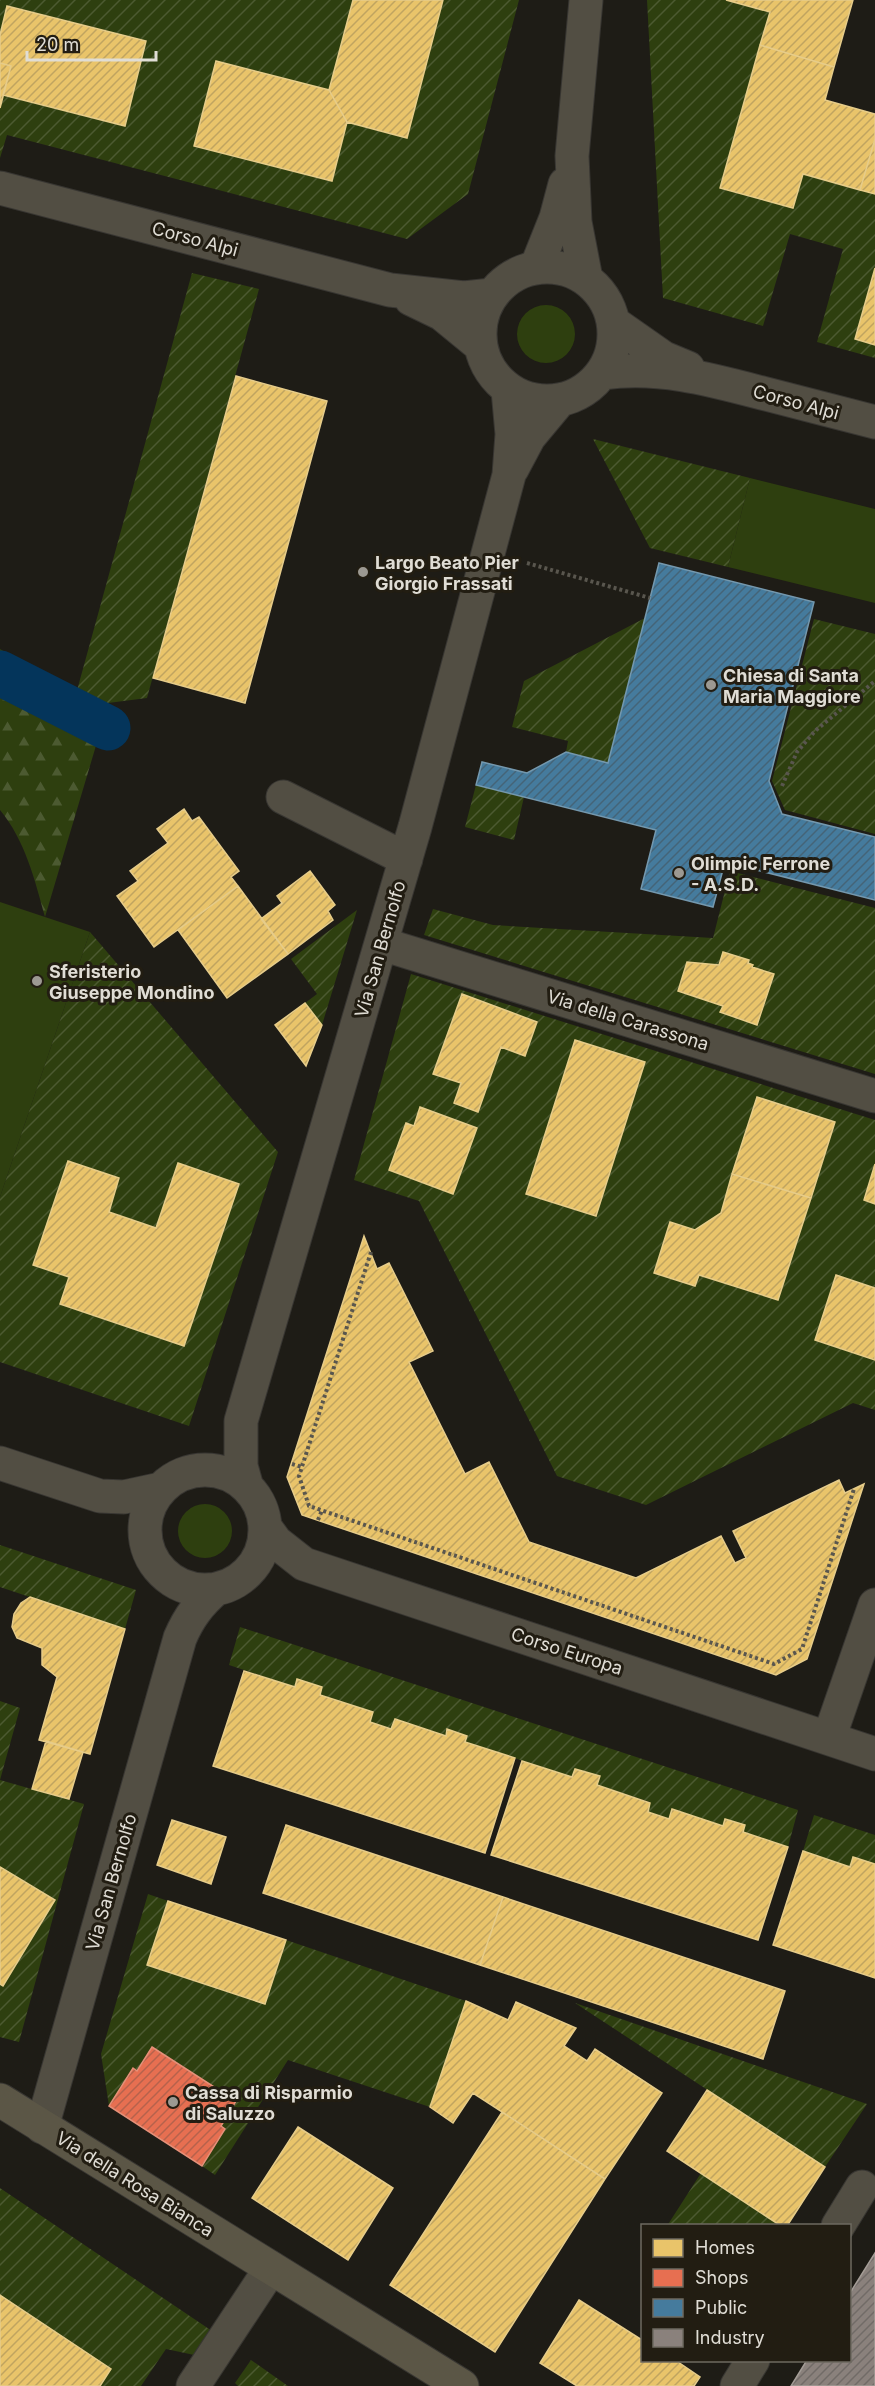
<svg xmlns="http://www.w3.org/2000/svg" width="875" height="2386" font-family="Inter,sans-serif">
  <defs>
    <pattern id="forest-firs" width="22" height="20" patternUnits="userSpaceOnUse" patternTransform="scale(1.5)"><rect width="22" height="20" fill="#2e3f0f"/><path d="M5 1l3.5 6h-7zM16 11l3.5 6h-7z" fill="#4c5a31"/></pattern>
    <pattern id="garden-furrows" width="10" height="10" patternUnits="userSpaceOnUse" patternTransform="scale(1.5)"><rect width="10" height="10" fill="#2e3f0f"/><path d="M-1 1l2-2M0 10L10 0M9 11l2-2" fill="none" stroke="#4c5a31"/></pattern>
    <pattern id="homes-hatch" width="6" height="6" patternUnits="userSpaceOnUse" patternTransform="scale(1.5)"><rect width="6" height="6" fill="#e9c46a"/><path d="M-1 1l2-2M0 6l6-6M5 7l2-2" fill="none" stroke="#c0a460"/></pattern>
    <pattern id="shops-hatch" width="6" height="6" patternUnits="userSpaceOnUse" patternTransform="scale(1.5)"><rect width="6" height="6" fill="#e76f51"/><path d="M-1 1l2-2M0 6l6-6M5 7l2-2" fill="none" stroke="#b6624c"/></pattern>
    <pattern id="public-hatch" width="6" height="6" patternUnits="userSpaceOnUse" patternTransform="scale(1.5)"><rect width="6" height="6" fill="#457b9d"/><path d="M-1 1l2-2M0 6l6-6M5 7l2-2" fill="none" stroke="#446478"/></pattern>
    <pattern id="industry-hatch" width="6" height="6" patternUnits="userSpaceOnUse" patternTransform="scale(1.5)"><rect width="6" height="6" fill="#8a817c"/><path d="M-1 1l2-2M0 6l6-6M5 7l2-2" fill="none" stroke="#716b67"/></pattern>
  </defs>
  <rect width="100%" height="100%" fill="#1e1c16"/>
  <path fill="#2e3f0f" d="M517 334a29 29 0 1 1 58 0a29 29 0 1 1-58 0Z
    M 750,478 L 875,509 L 875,603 L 728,567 Z
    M 0,902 L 90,932 L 0,1197 Z
    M178 1531a27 27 0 1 1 54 0a27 27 0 1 1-54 0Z"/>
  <path fill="url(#forest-firs)" d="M 0,649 L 106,712 L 45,917 C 35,880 25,840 0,810 Z"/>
  <path fill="url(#garden-furrows)" d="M 0,0 L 519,0 L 468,194 L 407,239 L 7,135 L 0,158 Z
    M 647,0 L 726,0 L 770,12 L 720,187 L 792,208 L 803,174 L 875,194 L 875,268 L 855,339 L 875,345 L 875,358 L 817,342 L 843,249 L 790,234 L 763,326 L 663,298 Z
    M 192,273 L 259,289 L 147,698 L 108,703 L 106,712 L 76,694 Z
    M 593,439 L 750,478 L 728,567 L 650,548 Z
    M 645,618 L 608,763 L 566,752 L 568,741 L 512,727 L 524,681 Z
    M 814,619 L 875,634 L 875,834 L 785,810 L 772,781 Z
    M 476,785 L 524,797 L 514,840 L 465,827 Z
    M 730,871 L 875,908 L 875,1074 L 424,935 L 433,909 L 493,925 L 713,938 Z
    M 357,910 L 322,1025 L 305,1003 L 317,994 L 291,959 Z
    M 90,932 L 278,1152 L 189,1426 L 0,1362 L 0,1197 Z
    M 411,974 L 875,1120 L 875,1410 L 853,1403 L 646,1505 L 557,1476 L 419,1201 L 354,1180 Z
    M 0,1545 L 136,1590 L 125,1629 L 0,1587 Z
    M 240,1627 L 798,1810 L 788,1847 L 743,1832 L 745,1825 L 725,1819 L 723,1826 L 672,1809 L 669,1819 L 648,1812 L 650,1802 L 597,1785 L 599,1776 L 576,1769 L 572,1777 L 465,1742 L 467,1736 L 447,1729 L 446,1736 L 391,1729 L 370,1722 L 373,1712 L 320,1695 L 298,1679 L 295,1687 L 229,1665 Z
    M 0,1701 L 20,1708 L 0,1780 Z
    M 0,1780 L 84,1804 L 19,2042 L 0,2037 Z
    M 814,1815 L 875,1835 L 875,1864 L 854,1858 L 850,1867 L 803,1851 Z
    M 148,1894 L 168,1901 L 148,1965 L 264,2004 L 286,1940 L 466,2001 L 430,2107 L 288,2060 L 215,2175 L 202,2166 L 225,2129 L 221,2126 L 236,2101 L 153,2047 L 137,2071 L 133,2069 L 109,2106 L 101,2054 Z
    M 575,2003 L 867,2104 L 825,2167 Z
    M 701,2173 L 781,2226 L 667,2226 Z
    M 0,2188 L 215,2333 L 199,2356 L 166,2349 L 141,2386 L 100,2386 L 111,2369 L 0,2295 Z
    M 251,2360 L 288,2386 L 238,2386 L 235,2383 Z"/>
  <path fill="url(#homes-hatch)" stroke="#e6cc8a" stroke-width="1.5" d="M 353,0 L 443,0 L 407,138 L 347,122 L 329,90 Z
    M 726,0 L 853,0 L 834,67 L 760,45 L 770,12 Z
    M 7,6 L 146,41 L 125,126 L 3,95 L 11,66 L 0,63 L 0,35 Z
    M 760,45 L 834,67 L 825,100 L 875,114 L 875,139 L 860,190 L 803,174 L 793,208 L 720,188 Z
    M 216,61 L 329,90 L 347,122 L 332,181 L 194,146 Z
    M 0,63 L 11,66 L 0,108 Z
    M 875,139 L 875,194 L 860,190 Z
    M 875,268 L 875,345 L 855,339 Z
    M 236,376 L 327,401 L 245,703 L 153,678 Z
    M 184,809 L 192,821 L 199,817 L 239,871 L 231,877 L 238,886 L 154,947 L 117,896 L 138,881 L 130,871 L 168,843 L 157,829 Z
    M 310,871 L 335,905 L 328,911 L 333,920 L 288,954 L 261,919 L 282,903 L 277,896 Z
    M 238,886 L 288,954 L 227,998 L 178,930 Z
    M 723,952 L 749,960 L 748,963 L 753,965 L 752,967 L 774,974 L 757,1025 L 720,1012 L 723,1006 L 678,991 L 687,962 L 719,965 Z
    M 462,994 L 537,1022 L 525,1056 L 501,1047 L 478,1112 L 454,1103 L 461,1083 L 433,1074 Z
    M 305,1003 L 322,1025 L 306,1066 L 275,1025 Z
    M 575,1040 L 645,1062 L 596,1216 L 526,1194 Z
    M 757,1097 L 835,1122 L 811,1198 L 732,1174 Z
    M 420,1107 L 477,1128 L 453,1194 L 389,1170 L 406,1123 L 414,1126 Z
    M 68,1161 L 119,1178 L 109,1212 L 156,1228 L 178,1163 L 239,1184 L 184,1346 L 60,1304 L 69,1277 L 33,1265 Z
    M 875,1164 L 875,1204 L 864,1200 Z
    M 732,1174 L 811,1198 L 778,1300 L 699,1275 L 695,1286 L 654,1273 L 670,1222 L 695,1230 L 721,1213 Z
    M 364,1236 L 377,1269 L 389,1263 L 433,1351 L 409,1362 L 465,1474 L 489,1462 L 529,1542 L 636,1578 L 721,1536 L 735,1563 L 746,1558 L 733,1531 L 839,1480 L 845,1493 L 864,1484 L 807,1659 L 776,1675 L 302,1515 L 287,1477 Z
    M 836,1275 L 875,1288 L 875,1360 L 815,1340 Z
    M 30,1597 L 125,1629 L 90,1754 L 39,1740 L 57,1677 L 42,1665 L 42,1648 L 17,1638 L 12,1627 L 14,1614 L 21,1603 Z
    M 244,1671 L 295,1687 L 297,1679 L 322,1687 L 320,1695 L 373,1712 L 370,1722 L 391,1729 L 395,1719 L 446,1736 L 447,1729 L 467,1736 L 465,1742 L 515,1758 L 485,1853 L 213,1766 Z
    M 46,1741 L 83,1752 L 69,1799 L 32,1789 Z
    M 522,1761 L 572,1777 L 575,1769 L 600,1776 L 597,1785 L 650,1803 L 648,1812 L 669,1819 L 672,1809 L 723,1826 L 725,1819 L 745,1825 L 743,1832 L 788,1847 L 758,1940 L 491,1855 Z
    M 172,1820 L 226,1837 L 211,1884 L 157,1865 Z
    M 286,1825 L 503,1897 L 480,1965 L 263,1893 Z
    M 803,1851 L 850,1867 L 853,1857 L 875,1864 L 875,1978 L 773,1945 Z
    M 0,1867 L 55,1900 L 3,1986 L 0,1984 Z
    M 503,1897 L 785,1991 L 763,2059 L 480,1965 Z
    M 168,1901 L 286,1940 L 265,2004 L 147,1965 Z
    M 466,2001 L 508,2020 L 516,2002 L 576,2028 L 564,2046 L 587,2061 L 595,2049 L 662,2093 L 605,2179 L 473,2093 L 453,2123 L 430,2107 Z
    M 707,2090 L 825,2167 L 787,2226 L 781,2226 L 667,2151 Z
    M 502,2112 L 605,2179 L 495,2352 L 390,2285 Z
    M 298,2127 L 393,2188 L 348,2260 L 252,2198 Z
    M 0,2295 L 111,2369 L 100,2386 L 0,2386 Z
    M 579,2300 L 642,2340 L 642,2360 L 675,2360 L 700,2377 L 694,2386 L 577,2386 L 540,2363 Z"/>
  <path fill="url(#shops-hatch)" stroke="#e59079" stroke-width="1.5" d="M 152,2047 L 236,2101 L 221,2126 L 225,2129 L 202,2166 L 109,2106 L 133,2068 L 137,2071 Z"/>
  <path fill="url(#public-hatch)" stroke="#7498ae" stroke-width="1.5" d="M 659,563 L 814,602 L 769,781 L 782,814 L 875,837 L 875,900 L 725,862 L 713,907 L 641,889 L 656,830 L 476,785 L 482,762 L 527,773 L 566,752 L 608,763 Z"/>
  <path fill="url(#industry-hatch)" stroke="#a49d97" stroke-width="1.5" d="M 875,2253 L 875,2386 L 791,2386 L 807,2360 L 850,2360 L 850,2293 Z"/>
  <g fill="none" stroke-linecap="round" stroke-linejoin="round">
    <path stroke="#04355b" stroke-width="45" d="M 0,673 L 108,728"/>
    <defs>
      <path id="minor" d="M 586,0 L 572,156 L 575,222 L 586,279
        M 0,188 L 390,290 L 464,298 L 492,295
        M480 334a67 67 0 1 1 134 0a67 67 0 1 1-134 0Z
        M 536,268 L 556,218 L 565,184
        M 411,299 L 442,314 L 481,346
        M 614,323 L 664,358 L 688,368
        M 603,373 C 657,365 709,379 762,393 C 800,403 837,412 875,422
        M 512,469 L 529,437 L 559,401
        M 283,797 L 406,859
        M 382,944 L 875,1096
        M 0,1463 L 100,1496 L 124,1497 L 161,1489
        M145 1530a60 60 0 1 1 120 0a60 60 0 1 1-120 0Z
        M 246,1484 L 241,1466 L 241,1421 L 415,827 L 509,475 L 512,434 L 508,390
        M 265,1527 L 276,1542 L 304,1564 L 875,1754
        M 829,1738 L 875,1605
        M 42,2127 L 180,1638 C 189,1617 199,1604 216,1589
        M 838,2226 L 862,2187
        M 193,2386 L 271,2268
        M 737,2386 L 753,2360"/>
      <path id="major" d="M 0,2100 L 462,2386"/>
    </defs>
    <use href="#minor" stroke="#383632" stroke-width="35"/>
    <use href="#major" stroke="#383632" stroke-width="35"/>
    <path stroke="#59564e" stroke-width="4" stroke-dasharray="3 3" stroke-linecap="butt" d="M 527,563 L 650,598
      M 782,786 L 797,752 L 815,731 L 875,681
      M 371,1252 L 299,1476 L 309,1506 L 774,1664 L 802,1649 L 854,1489
      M 292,1464 L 302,1467
      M 318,1520 L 322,1510"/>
    <use href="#minor" stroke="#524e43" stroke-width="33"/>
    <use href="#major" stroke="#5b5646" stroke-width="33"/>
  </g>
  <g fill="#9c9992" stroke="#221d12" stroke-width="2">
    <circle cx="363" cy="572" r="6"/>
    <circle cx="711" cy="685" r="6"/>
    <circle cx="679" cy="873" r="6"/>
    <circle cx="37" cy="981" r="6"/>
    <circle cx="173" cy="2102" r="6"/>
  </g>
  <g text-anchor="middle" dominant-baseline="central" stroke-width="6" stroke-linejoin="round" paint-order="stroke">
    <g font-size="18" fill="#e0ddd5" stroke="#221d12">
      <text transform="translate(195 239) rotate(15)">Corso Alpi</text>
      <text transform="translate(796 402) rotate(15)">Corso Alpi</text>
      <text transform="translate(380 949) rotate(-74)">Via San Bernolfo</text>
      <text transform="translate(628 1020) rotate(17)">Via della Carassona</text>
      <text transform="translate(567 1651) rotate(18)">Corso Europa</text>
      <text transform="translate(111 1882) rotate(-74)">Via San Bernolfo</text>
      <text transform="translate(135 2184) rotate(32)">Via della Rosa Bianca</text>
    </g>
    <g font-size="18" font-weight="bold" fill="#e0ddd5" stroke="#221d12" text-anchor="start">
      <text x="375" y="562">Largo Beato Pier<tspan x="375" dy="21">Giorgio Frassati</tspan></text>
      <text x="723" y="675">Chiesa di Santa<tspan x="723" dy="21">Maria Maggiore</tspan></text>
      <text x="691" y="863">Olimpic Ferrone<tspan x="691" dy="21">- A.S.D.</tspan></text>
      <text x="49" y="971">Sferisterio<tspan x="49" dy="21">Giuseppe Mondino</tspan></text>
      <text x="185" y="2092">Cassa di Risparmio<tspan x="185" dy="21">di Saluzzo</tspan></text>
    </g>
  </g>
  <rect x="641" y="2224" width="210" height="138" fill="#221d12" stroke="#6e6a60" stroke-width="1.5"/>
  <rect x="653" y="2239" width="30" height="18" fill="#e9c46a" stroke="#6e6a60" stroke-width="1.5"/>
  <text x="695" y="2254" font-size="18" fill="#e0ddd5">Homes</text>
  <rect x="653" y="2269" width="30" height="18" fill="#e76f51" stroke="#6e6a60" stroke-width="1.5"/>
  <text x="695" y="2284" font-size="18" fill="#e0ddd5">Shops</text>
  <rect x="653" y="2299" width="30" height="18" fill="#457b9d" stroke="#6e6a60" stroke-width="1.5"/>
  <text x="695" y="2314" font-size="18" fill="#e0ddd5">Public</text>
  <rect x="653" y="2329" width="30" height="18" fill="#8a817c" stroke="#6e6a60" stroke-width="1.5"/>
  <text x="695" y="2344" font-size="18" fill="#e0ddd5">Industry</text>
  <path d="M27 51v9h129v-9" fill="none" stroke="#e0ddd5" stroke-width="3"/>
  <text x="36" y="51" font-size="18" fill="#e0ddd5" stroke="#221d12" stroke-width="4.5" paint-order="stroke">20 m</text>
</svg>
